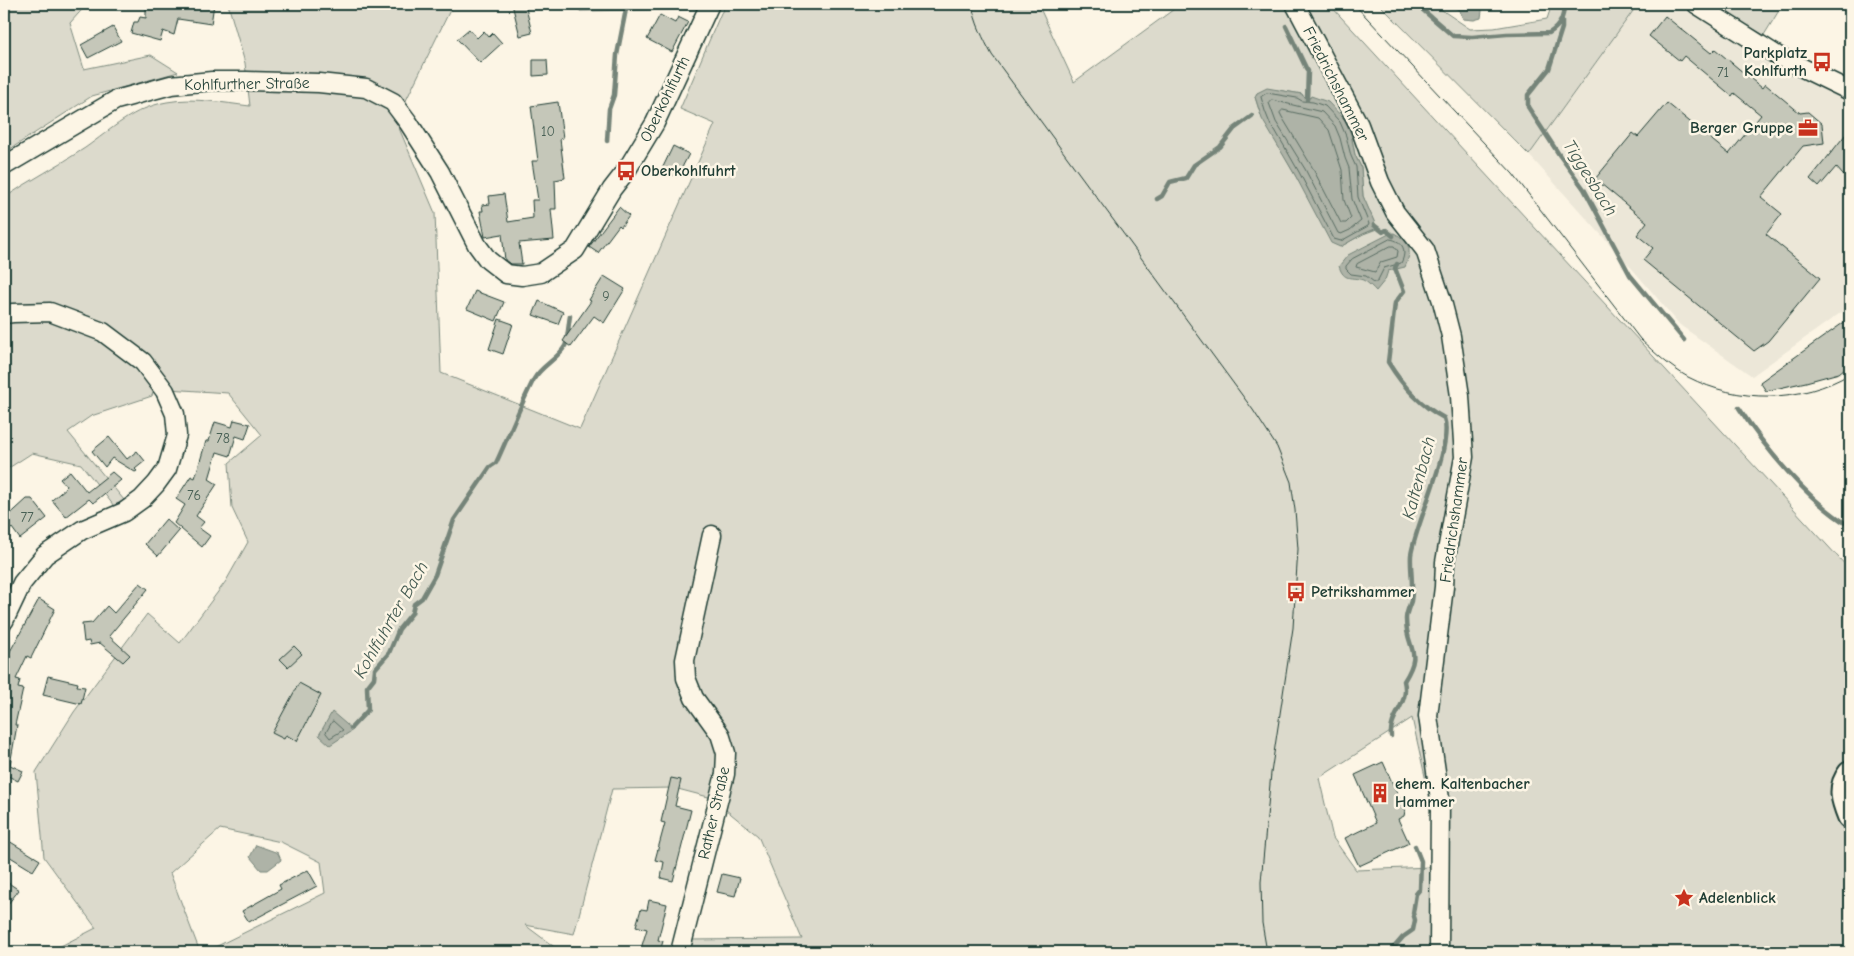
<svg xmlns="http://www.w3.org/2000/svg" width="1854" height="956" font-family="'Comic Neue',sans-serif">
  <rect width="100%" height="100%" fill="#fcf5e5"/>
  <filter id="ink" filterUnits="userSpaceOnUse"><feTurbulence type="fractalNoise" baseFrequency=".02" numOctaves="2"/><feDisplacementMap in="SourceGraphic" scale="10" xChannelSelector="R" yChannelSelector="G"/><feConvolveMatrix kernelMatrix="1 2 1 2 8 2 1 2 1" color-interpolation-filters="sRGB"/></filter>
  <g filter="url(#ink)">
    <path fill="#ece7d8" d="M 1638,4 L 1685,4 L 1789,72 L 1850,98 L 1850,306 L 1752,376 L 1680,325 L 1635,272 L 1529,155 Z"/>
    <path fill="#dcdacc" stroke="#7e8c80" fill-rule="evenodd" d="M 4,4 L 87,4 L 70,23 L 84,69 L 151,55 L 178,72 L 92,96 L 4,153 Z
      M 228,4 L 453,4 L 396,121 L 435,213 L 441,373 L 580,429 L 715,124 L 680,109 L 721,13 L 727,4 L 1038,4 L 1074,82 L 1181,4 L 1329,4 L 1850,570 L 1850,952 L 689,952 L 687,940 L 802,939 L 758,836 L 720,805 L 716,799 L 674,788 L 612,789 L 574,934 L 525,925 L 561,952 L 205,952 L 325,893 L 321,862 L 281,842 L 220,829 L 170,873 L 200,952 L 49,952 L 96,928 L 44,857 L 36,772 L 74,712 L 147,614 L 180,643 L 226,581 L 248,542 L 232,508 L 229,463 L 262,435 L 228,393 L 154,388 L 152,396 L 91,416 L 68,432 L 124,500 L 114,506 L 81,464 L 32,453 L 4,471 L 4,198 C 30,180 58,166 85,148 C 112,129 133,108 167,102 C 194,97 223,103 250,106 L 245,63 ZM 1277,90 L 1302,94 L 1302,96 L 1310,98 L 1351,134 L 1355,155 L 1361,167 L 1363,196 L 1377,229 L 1363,234 L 1340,247 L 1295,175 L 1260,113 L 1255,97 L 1257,93 ZM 1412,718 L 1434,817 L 1431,867 L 1356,870 L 1333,838 L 1319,778 Z
      M 575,4 L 700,4 L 698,9 L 580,11 Z
      M 1379,4 L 1433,4 L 1470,29 L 1494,28 L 1547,19 L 1552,4 L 1638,4 L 1529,155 Z
      M 1710,4 L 1783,4 L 1764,35 Z"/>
    <path fill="#aeb3a7" stroke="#758479" d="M 1449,4 L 1483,4 L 1481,18 L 1474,20 L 1463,19 L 1460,11 Z
      M 1267,88 L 1302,94 L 1303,96 L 1310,98 L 1311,96 L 1328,102 L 1345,120 L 1351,134 L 1355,155 L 1361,167 L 1363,196 L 1377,228 L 1363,234 L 1340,247 L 1331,243 L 1295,175 L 1262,119 L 1255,97 L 1257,93 Z
      M 1394,233 C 1411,242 1412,251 1405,267 L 1388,271 L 1385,280 L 1376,291 C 1373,288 1368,282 1363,280 C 1351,276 1344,282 1339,266 L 1348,255 L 1389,234 Z
      M 332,712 L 353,730 L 330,745 L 319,735 Z
      M 256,845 L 278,853 L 281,860 L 268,870 L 261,870 L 250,857 Z"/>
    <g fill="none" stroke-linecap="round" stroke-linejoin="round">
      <path stroke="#586c62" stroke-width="1" d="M 1267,93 L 1297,98 L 1302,101 L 1313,102 L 1325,106 L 1340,122 L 1346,136 L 1351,156 L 1356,167 L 1358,197 L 1369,224 L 1368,226 L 1341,241 L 1334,239 L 1299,172 L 1275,130 L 1271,126 L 1265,111 L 1261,97 Z
        M 1272,100 L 1322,112 L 1335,126 L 1340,138 L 1345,158 L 1349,168 L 1352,199 L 1361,221 L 1350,230 L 1341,234 L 1338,233 L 1305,169 L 1276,122 L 1269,103 Z
        M 1283,110 L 1318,118 L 1329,130 L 1342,170 L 1344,200 L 1351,218 L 1346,223 L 1341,223 L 1311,165 L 1282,117 L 1280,113 Z
        M 1390,239 C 1404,241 1407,252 1401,263 L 1384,268 L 1377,282 L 1374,282 L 1366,276 L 1351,274 L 1346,269 L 1346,266 L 1352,259 Z
        M 1391,246 L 1394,246 L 1398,251 L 1397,257 L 1381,262 L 1375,272 L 1356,267 L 1357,264 Z
        M 333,721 L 343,730 L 330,738 L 326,733 Z"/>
      <path stroke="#758479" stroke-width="4.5" d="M 1416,4 L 1453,36 L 1472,37 L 1507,34 L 1549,33 C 1561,26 1563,17 1565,4
        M 1562,21 L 1562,28 L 1549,69 L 1528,95 L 1528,107 L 1560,156 L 1584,189 L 1630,275 L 1684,340
        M 1286,26 L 1306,68 L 1308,71 L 1307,100
        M 607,141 L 609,109 L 614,95 L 617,55 L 627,4
        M 1157,199 L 1162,196 L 1170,182 L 1186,178 L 1194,165 L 1220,147 L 1234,129 L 1252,116
        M 1374,225 L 1383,232 L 1386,230 L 1393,236
        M 1739,408 C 1765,448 1809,502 1850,526
        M 351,728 L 368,710 L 367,687 L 374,678 L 375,669 L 389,653 L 399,629 L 412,613 L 414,604 L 422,598 L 435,575 L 454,520 L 490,467 L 496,463 C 509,435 520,406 534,379 C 541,366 558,359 565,346 C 567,343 569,321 570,316
        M 1391,736 C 1389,715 1410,704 1404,681 C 1424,649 1406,651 1406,619 C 1406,613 1409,607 1411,601 C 1414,586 1410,570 1411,555 C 1416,522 1454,446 1444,418 C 1421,406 1402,385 1388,362 L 1395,303 L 1404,291 L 1395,268 L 1397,264
        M 1390,952 L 1403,937 L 1413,930 L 1415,920 L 1413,913 L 1416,894 L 1420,889 L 1421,861 L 1415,846"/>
    </g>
    <path fill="#c5c7b9" stroke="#1f3d34" d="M 146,4 L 214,4 L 211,24 L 178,19 L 174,35 L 163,31 L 160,41 L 131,33 L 134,22 L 138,22 L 140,17 L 146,18 Z
      M 512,4 L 525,4 L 532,33 L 520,36 Z
      M 660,15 L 675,23 L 678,17 L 688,22 L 672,52 L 647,39 Z
      M 1665,16 L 1711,53 L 1715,49 L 1762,88 L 1765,84 L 1800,113 L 1808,112 L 1822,124 L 1824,143 L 1803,146 L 1761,197 L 1782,214 L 1766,234 L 1820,278 L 1768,341 L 1754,351 L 1643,260 L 1653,248 L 1637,235 L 1647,222 L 1595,179 L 1633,133 L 1638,137 L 1667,103 L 1729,154 L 1761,115 L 1734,93 L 1732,96 L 1684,56 L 1680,61 L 1649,36 Z
      M 113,27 L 121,41 L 88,58 L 81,45 Z
      M 469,29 L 477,38 L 484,31 L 489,37 L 493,33 L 502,43 L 480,63 L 457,39 Z
      M 533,60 L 547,60 L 548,75 L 533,76 Z
      M 558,102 L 563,138 L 560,139 L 565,178 L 555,180 L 556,209 L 551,209 L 554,240 L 519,243 L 522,264 L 510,264 L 505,260 L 502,234 L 485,237 L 480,211 L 483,211 L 482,205 L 490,204 L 489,196 L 504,194 L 508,222 L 533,218 L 532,200 L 538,200 L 532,161 L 538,161 L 531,106 Z
      M 1850,129 L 1850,183 L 1836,167 L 1819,187 L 1810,179 Z
      M 673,146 L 689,154 L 677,177 L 662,169 Z
      M 619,207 L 629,216 L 621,227 L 619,225 L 598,253 L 589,247 Z
      M 604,276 L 625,289 L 604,323 L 594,316 L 571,347 L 563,341 L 591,301 L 589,300 Z
      M 475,291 L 504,302 L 496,321 L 467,309 Z
      M 539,301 L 563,312 L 558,324 L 533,315 Z
      M 1850,318 L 1850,364 L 1839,373 L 1806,382 L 1766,391 L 1760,382 Z
      M 499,319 L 513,324 L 503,354 L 489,349 Z
      M 234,420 L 250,424 L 245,439 L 236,436 L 230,456 L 217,452 L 209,479 L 217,484 L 196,516 L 204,522 L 199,528 L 210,536 L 202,547 L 174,523 L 185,505 L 176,499 L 191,476 L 195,478 L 206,441 L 209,441 L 215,422 L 232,427 Z
      M 109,437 L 127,459 L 137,451 L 145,461 L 135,469 L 137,471 L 135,472 L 112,458 L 105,467 L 92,451 Z
      M 70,471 L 87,492 L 112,472 L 121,480 L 93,503 L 89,499 L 66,517 L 52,500 L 67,487 L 60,479 Z
      M 27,499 L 32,499 L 47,518 L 20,539 L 12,528 L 4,535 L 4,520 Z
      M 166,519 L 179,531 L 158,556 L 145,544 Z
      M 140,583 L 148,589 L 109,636 L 130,655 L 123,662 L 100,643 L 90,645 L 89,641 L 84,642 L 82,624 L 92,623 L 107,606 L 114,613 Z
      M 39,599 L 55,609 L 31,658 L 27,656 L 16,679 L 20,680 L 18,688 L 23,689 L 15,725 L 17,725 L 10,765 L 23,771 L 18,781 L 4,774 L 8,767 L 4,766 L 4,676 L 6,677 L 10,656 L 8,655 Z
      M 294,646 L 302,654 L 288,667 L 280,659 Z
      M 48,676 L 78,683 L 77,686 L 85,687 L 81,704 L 43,695 Z
      M 299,683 L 321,695 L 297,741 L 286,735 L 284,739 L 272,733 Z
      M 1383,762 L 1405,811 L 1404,816 L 1398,819 L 1409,843 L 1359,866 L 1345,838 L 1376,823 L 1355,775 Z
      M 671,778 L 681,780 L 675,806 L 691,810 L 673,881 L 661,878 L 664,862 L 655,860 L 665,823 L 661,822 Z
      M 4,838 L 40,860 L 33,871 L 4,853 Z
      M 308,870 L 317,886 L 249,922 L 242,911 L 281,889 L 279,885 Z
      M 722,874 L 740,878 L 735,896 L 717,892 Z
      M 4,880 L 19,890 L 4,909 Z
      M 649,900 L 667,904 L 658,940 L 663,941 L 660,952 L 640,952 L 647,929 L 636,926 L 641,909 L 647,910 Z"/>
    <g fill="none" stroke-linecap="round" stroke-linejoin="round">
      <defs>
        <path id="street" d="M 1295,4 L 1359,125 L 1380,182 L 1395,212 L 1425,250 L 1442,301 L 1451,336 L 1460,396 L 1464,457 L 1445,562 L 1444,587 L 1428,716 L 1440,799 L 1439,952
          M 1696,4 L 1778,56 L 1850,91
          M 4,166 L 116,100 L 171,85 L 212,81 L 247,81 L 319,83 L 366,88 L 393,102 L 408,122 L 440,172 L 477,245 L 488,260 L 506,274 L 522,276 L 541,273 L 575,250 L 612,189 L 626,171 L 655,123 L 710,4
          M 4,314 L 13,313 L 50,312 L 103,332 L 143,362 L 165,391 L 175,414 L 177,435 L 167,469 L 156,484 L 142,499 L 124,512 L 82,530 L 45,555 L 22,583 L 4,621
          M 680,952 L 725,774 L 726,753 L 720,734 L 694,698 L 686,678 L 685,660 L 712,535"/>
        <path id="secondary" d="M 1850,774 C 1839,788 1844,801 1850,816"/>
      </defs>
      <use href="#street" stroke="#1f3d34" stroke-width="21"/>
      <use href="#secondary" stroke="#1f3d34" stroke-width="28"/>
      <use href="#street" stroke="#fcf5e5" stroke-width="18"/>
      <use href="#secondary" stroke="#fcf5e5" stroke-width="24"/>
      <path stroke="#1f3d34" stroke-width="1" d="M 972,4 C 975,23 983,38 992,55 L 1253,410 L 1277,447 L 1291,482 L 1295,510 L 1298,549 L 1293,628 L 1271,773 L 1261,882 L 1262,923 L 1267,952
        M 1354,4 L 1513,174 L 1640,339 C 1655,353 1670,367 1688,377 C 1738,403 1801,403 1850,374"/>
    </g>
  </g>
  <defs>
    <symbol id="bus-bare" viewBox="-9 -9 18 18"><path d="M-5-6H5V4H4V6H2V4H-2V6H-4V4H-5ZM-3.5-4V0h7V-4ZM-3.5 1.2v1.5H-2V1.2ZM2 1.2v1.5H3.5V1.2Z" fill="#c8321e" stroke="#fcf5e5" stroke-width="2.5" paint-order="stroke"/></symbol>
    <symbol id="office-bare" viewBox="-9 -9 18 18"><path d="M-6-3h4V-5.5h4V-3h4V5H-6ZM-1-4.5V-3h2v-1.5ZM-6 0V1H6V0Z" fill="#c8321e" stroke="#fcf5e5" stroke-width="2.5" paint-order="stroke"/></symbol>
    <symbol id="building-bare" viewBox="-9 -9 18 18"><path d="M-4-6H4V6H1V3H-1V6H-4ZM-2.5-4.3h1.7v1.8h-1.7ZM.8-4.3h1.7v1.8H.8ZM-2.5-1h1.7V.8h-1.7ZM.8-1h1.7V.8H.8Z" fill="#c8321e" stroke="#fcf5e5" stroke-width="2.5" paint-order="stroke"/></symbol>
    <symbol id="sight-bare" viewBox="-9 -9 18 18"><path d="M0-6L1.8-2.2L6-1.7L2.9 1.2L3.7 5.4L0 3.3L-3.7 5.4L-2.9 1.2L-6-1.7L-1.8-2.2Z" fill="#c8321e" stroke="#fcf5e5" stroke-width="2.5" paint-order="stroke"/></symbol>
  </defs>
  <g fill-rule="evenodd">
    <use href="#bus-bare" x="1808" y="48" width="28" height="28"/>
    <use href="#office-bare" x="1794" y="114" width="28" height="28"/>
    <use href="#bus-bare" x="612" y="157" width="28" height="28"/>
    <use href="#bus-bare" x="1282" y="578" width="28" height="28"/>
    <use href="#building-bare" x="1366" y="779" width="28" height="28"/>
    <use href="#sight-bare" x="1670" y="884" width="28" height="28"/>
  </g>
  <g text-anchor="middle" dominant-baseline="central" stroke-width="5" stroke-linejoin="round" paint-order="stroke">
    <g font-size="14" fill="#486055">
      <text x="1723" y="72">71</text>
      <text x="548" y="131">10</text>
      <text x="606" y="296">9</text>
      <text x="223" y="438">78</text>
      <text x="194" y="495">76</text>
      <text x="27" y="517">77</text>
    </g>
    <g font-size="16" font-weight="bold" fill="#1f3d34" stroke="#fcf5e5" text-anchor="start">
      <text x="1807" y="53" text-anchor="end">Parkplatz<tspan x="1807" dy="18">Kohlfurth</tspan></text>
      <text x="1793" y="128" text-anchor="end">Berger Gruppe</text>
      <text x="641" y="171">Oberkohlfuhrt</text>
      <text x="1311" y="592">Petrikshammer</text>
      <text x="1395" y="784">ehem. Kaltenbacher<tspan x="1395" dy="18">Hammer</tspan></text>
      <text x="1699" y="898">Adelenblick</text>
    </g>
    <g font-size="16" fill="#1f3d34" stroke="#fcf5e5">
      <text transform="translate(247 84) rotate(-1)">Kohlfurther Straße</text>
      <text transform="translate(1336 84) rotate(63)">Friedrichshammer</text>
      <text transform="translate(665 99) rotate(-64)">Oberkohlfurth</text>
      <text transform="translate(1454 520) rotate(-82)">Friedrichshammer</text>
      <text transform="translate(714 813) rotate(-77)">Rather Straße</text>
    </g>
    <g font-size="18" font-style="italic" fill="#435a51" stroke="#fcf5e5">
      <text transform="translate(1590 178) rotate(58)">Tiggesbach</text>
      <text transform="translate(1419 478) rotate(-75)">Kaltenbach</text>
      <text transform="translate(391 620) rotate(-60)">Kohlfuhrter Bach</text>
    </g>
  </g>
  <rect width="1854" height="956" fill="none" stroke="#fcf5e5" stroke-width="20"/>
  <rect x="10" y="10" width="1834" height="936" fill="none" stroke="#1f3d34" stroke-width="2" filter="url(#ink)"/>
</svg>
